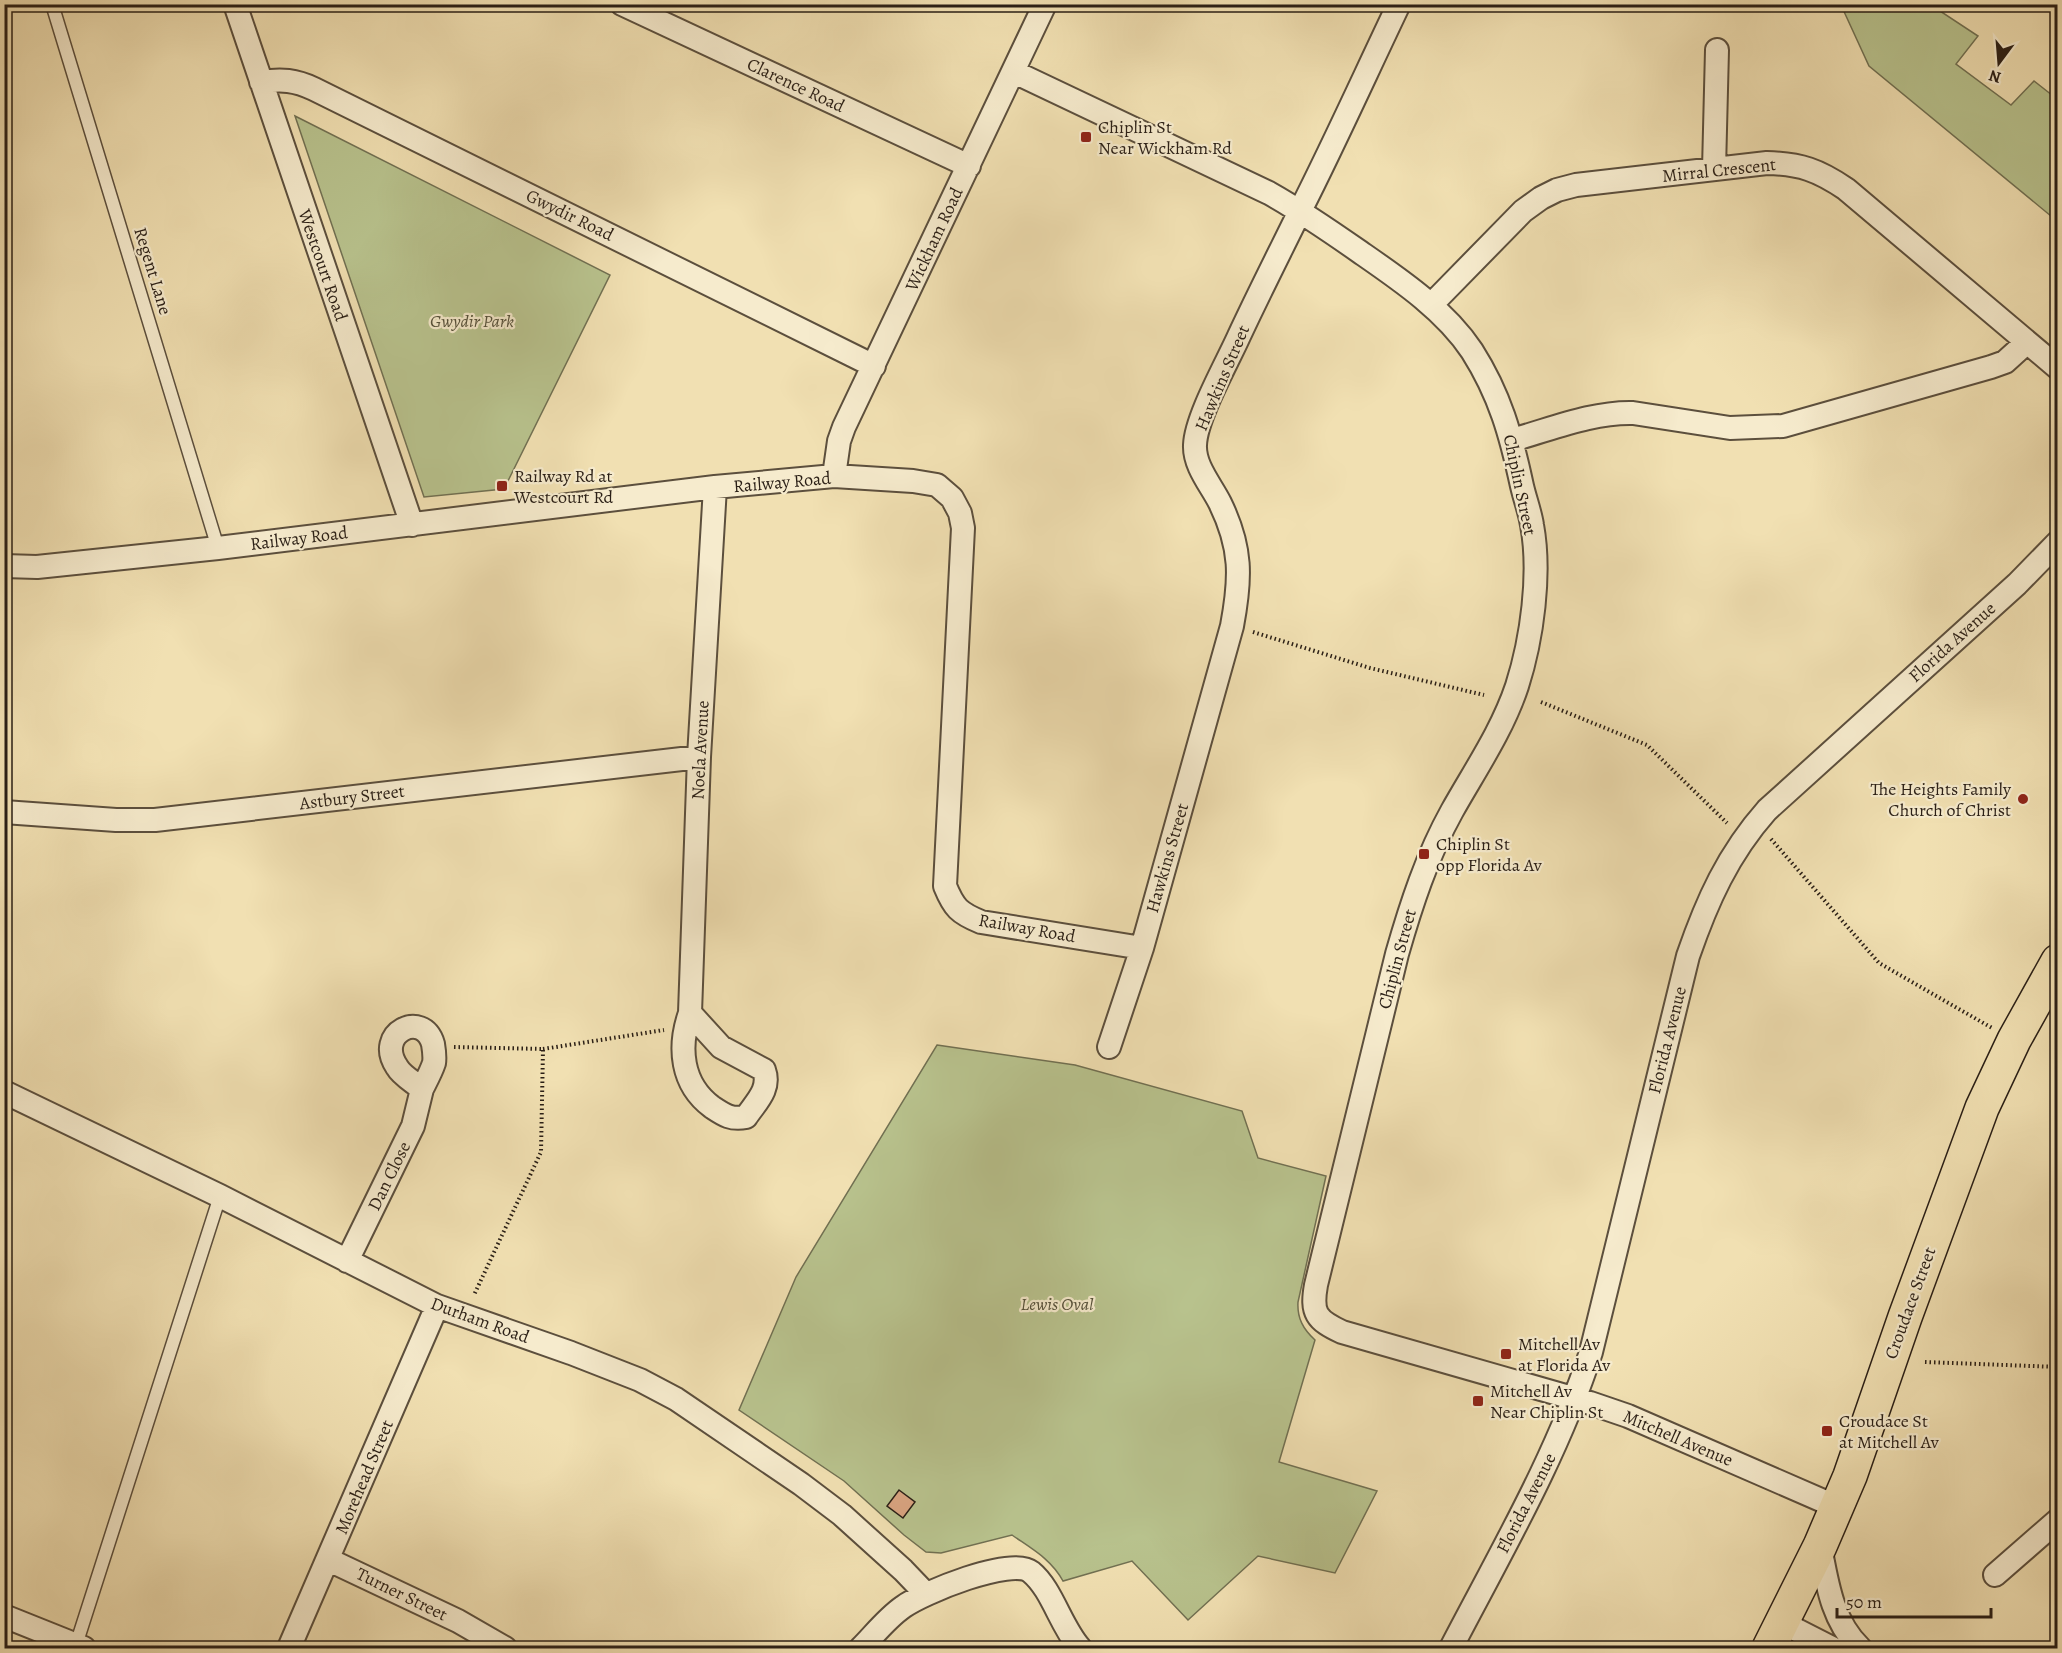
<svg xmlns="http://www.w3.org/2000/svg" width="2062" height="1653" font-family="Alegreya,serif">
  <rect width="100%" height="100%" fill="#f1e0b2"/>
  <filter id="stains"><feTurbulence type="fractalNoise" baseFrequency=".00333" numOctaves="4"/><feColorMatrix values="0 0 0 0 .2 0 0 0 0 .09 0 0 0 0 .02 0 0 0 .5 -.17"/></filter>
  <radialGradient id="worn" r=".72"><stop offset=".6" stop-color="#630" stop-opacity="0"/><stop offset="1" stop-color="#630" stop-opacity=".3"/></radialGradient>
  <path fill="#b8c28d" stroke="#717052" stroke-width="1.5" d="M 1841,5 L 1931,5 L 1978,36 L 1956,64 L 2011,105 L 2034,81 L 2057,99 L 2057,221 L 1869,66 Z
    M 295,116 L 610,275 L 504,489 L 424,497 Z
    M 937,1045 L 1075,1065 L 1242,1111 L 1258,1158 L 1326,1176 L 1298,1302 C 1297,1318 1303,1329 1315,1340 L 1279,1462 L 1377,1491 L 1335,1573 L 1258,1556 L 1188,1620 L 1132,1561 L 1063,1581 C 1051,1559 1032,1549 1012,1535 L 941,1553 L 926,1552 L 904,1535 L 844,1481 L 739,1410 L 796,1277 Z"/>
  <path fill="#d9a481" stroke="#2a1f16" stroke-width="1.5" d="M 899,1490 L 915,1502 L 903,1518 L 887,1506 Z"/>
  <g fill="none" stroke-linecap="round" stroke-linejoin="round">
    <defs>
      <path id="service" d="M 52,4 L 218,548
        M 76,1645 L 220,1196"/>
      <path id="minor" d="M 235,4 L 412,525
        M 622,4 L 969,166
        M 1014,72 L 1269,193 C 1301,211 1330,231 1360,252 C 1399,279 1445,310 1472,351 C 1500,395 1511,435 1522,486 C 1525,499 1530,512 1532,525 C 1541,574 1532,639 1517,686 C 1502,731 1475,770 1452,811 C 1427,856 1411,905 1397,954 L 1316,1285 C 1311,1313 1316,1320 1342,1332 L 1590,1403 L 1628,1416 L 1837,1507
        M 261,82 C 282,79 295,80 314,89 L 874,366
        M 1714,169 L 1717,50
        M 1431,305 L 1523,211 L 1541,198 L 1557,190 L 1576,185 L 1767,163 C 1801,164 1818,170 1846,189 L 2058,368
        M 1512,440 C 1552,429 1592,412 1633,413 L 1730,428 L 1783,426 L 1991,367 L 2005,362 L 2026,343
        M 834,476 L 839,441 L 844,427 L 1045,4
        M 4,566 L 37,567 L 218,548 L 715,487 L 834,476 L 913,481 L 937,485 L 952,498 L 960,513 L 963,528 L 945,886 C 954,908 959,913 981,922 L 1142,948
        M 4,812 L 116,820 L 155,820 L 699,757
        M 690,1013 L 721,1047 L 764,1070 C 771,1089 756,1102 746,1117 C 731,1120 724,1115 712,1107 C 681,1084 678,1047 690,1013 L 699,757 L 715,487
        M 1109,1047 L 1142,948 L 1232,626 C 1241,578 1242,548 1220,503 C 1211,485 1194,466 1195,445 C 1196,417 1227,363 1239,336 C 1259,293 1280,252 1301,209 C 1335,142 1366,73 1399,4
        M 4,1092 L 220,1196 L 437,1306 L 571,1353 L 640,1380 L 676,1399 L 801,1484 L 842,1515 L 903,1570 L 925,1593
        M 347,1261 L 413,1126 L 422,1089 C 414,1082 402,1076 397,1067 C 374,1033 423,1009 433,1044 C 434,1050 435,1057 434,1063 C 431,1072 426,1081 422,1089
        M 1820,1546 C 1827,1583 1832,1621 1860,1648
        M 329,1560 L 458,1621 L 505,1648
        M 1995,1575 L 2058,1520
        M 4,1616 L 84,1648
        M 1781,1622 L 1832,1648
        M 289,1648 L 437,1306
        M 861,1648 C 874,1635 887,1618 903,1607 C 922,1593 1012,1556 1031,1572 C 1052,1589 1061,1627 1080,1648
        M 1451,1648 C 1501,1552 1557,1456 1591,1352 L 1688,956 C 1707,901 1728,854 1767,810 L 2017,584 L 2058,542"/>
      <path id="trunk" d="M 1769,1648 L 1820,1546 L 1850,1476 L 1905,1317 L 1982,1108 L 2014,1040 L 2058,961"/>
    </defs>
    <use href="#service" stroke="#5c4f3d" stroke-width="15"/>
    <use href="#minor" stroke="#5c4f3d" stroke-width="26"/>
    <use href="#trunk" stroke="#2a1f16" stroke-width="36"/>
    <path stroke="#2a1f16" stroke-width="4" stroke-dasharray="1.5 3" stroke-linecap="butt" d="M 1253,632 L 1370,668 L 1484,695
      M 1541,702 L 1647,745 L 1727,823
      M 1771,839 L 1879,963 L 1992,1028
      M 454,1047 L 543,1049 L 541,1152 L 474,1295
      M 543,1049 L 664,1030
      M 1925,1362 L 2058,1367"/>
    <use href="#service" stroke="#f6ebcd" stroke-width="12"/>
    <use href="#minor" stroke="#f6ebcd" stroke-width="22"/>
    <use href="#trunk" stroke="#f1e0b2" stroke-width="33"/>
  </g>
  <g fill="#8f2418" stroke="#f6ebcd" stroke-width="2">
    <rect x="1080" y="131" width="12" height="12" rx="3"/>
    <rect x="496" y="480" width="12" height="12" rx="3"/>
    <circle cx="2023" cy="799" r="6"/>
    <rect x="1418" y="848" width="12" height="12" rx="3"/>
    <rect x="1500" y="1348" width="12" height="12" rx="3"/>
    <rect x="1472" y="1395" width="12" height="12" rx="3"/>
    <rect x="1821" y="1425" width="12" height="12" rx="3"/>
  </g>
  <g text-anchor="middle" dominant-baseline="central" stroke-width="4.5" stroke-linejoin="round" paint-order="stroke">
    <g font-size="18" fill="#2a1f16" stroke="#f6ebcd">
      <text transform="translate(796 85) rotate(25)">Clarence Road</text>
      <text transform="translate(1719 170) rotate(-6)">Mirral Crescent</text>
      <text transform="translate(570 215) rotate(26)">Gwydir Road</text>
      <text transform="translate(934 239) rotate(-65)">Wickham Road</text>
      <text transform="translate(323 265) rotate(71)">Westcourt Road</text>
      <text transform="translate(153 271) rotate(73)">Regent Lane</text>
      <text transform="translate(1222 378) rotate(-67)">Hawkins Street</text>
      <text transform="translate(782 482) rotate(-5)">Railway Road</text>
      <text transform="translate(1520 485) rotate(78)">Chiplin Street</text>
      <text transform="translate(299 538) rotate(-7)">Railway Road</text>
      <text transform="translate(1952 642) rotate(-42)">Florida Avenue</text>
      <text transform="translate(700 750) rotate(-87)">Noela Avenue</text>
      <text transform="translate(352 797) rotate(-7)">Astbury Street</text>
      <text transform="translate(1167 858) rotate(-74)">Hawkins Street</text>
      <text transform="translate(1027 928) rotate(10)">Railway Road</text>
      <text transform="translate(1397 959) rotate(-75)">Chiplin Street</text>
      <text transform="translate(1667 1040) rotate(-76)">Florida Avenue</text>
      <text transform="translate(389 1176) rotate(-64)">Dan Close</text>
      <text transform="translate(1910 1303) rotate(-70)">Croudace Street</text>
      <text transform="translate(480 1320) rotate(20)">Durham Road</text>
      <text transform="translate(1678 1438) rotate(23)">Mitchell Avenue</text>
      <text transform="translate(364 1477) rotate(-67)">Morehead Street</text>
      <text transform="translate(1526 1503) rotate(-63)">Florida Avenue</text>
      <text transform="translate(402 1594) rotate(26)">Turner Street</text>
    </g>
    <g font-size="18" fill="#2a1f16" stroke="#f6ebcd" text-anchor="start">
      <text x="1098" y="127">Chiplin St<tspan x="1098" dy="21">Near Wickham Rd</tspan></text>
      <text x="514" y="476">Railway Rd at<tspan x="514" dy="21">Westcourt Rd</tspan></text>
      <text x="2011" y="789" text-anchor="end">The Heights Family<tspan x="2011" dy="21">Church of Christ</tspan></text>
      <text x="1436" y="844">Chiplin St<tspan x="1436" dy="21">opp Florida Av</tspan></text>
      <text x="1518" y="1344">Mitchell Av<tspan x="1518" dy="21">at Florida Av</tspan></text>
      <text x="1490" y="1391">Mitchell Av<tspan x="1490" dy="21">Near Chiplin St</tspan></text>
      <text x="1839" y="1421">Croudace St<tspan x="1839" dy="21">at Mitchell Av</tspan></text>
    </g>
    <g font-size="18" font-style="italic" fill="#55503a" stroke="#f6ebcd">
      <text x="472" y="321">Gwydir Park</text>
      <text x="1057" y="1304">Lewis Oval</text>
    </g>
  </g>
  <rect width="2062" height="1653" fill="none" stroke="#f1e0b2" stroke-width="24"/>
  <rect x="6" y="6" width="2050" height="1641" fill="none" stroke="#2a1f16" stroke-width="3"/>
  <rect x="12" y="12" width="2038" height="1629" fill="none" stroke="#2a1f16" stroke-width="1.5"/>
  <g transform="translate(1999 63) rotate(196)" stroke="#f6ebcd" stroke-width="4.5" paint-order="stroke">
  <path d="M0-4.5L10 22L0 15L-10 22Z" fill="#2a1f16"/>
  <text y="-9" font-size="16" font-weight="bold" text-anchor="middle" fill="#2a1f16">N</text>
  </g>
  <path d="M1837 1608v9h154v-9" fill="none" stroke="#2a1f16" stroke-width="3"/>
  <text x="1846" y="1608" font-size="18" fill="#2a1f16" stroke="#f6ebcd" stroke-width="4.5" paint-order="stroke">50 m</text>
  <rect width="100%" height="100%" filter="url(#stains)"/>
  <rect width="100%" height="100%" fill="url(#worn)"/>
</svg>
